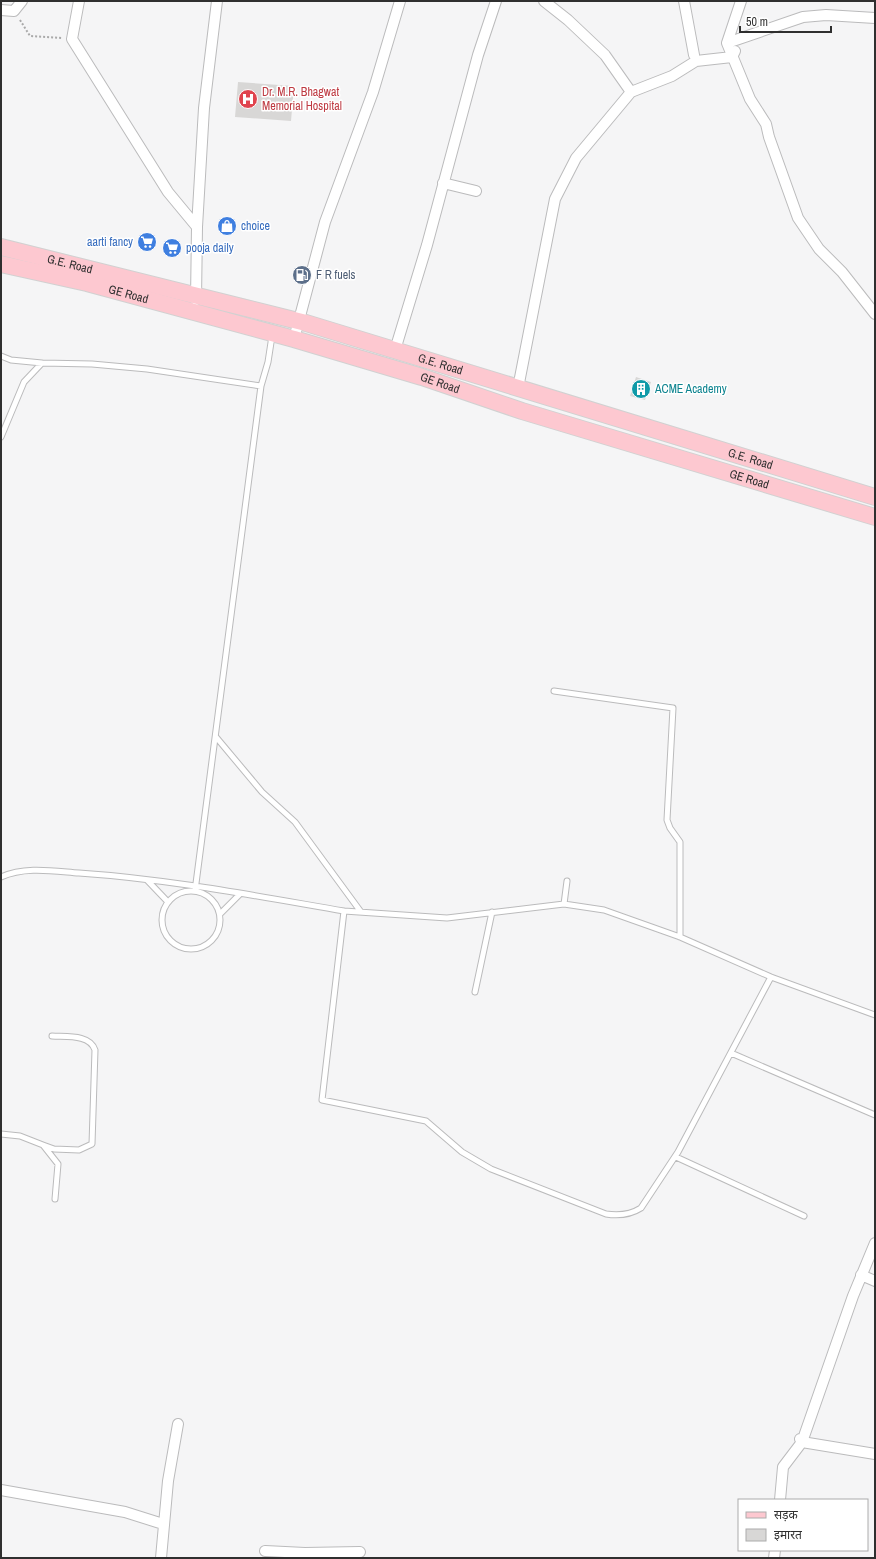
<svg xmlns="http://www.w3.org/2000/svg" width="876" height="1559" font-family="'Archivo Narrow','Noto Sans Devanagari',sans-serif">
  <rect width="100%" height="100%" fill="#f5f5f6"/>
  <path fill="#d8d7d6" d="M 238,82 L 294,86 L 291,121 L 235,117 Z
    M 636,377 L 651,382 L 645,400 L 630,396 Z"/>
  <g fill="none" stroke-linecap="round" stroke-linejoin="round">
    <defs>
      <path id="lane" d="M 1,356 L 11,360 L 42,363
        M 1,437 L 24,382 L 42,363 L 92,364 L 147,369 L 261,386
        M 554,691 L 673,708 L 667,820 L 670,828 L 680,842 L 680,937
        M 216,737 L 262,792 L 295,822 L 361,912
        M 1,877 C 25,866 53,871 79,873 C 168,879 256,896 344,911 L 322,1100 L 426,1121 L 462,1152 L 491,1169 L 606,1214 C 619,1216 630,1215 641,1208 L 678,1152 L 771,977
        M 147,880 L 168,902
        M162 920a29 29 0 1 1 58 0a29 29 0 1 1-58 0Z
        M 195,891 L 261,386 L 268,362 L 272,336
        M 564,904 L 567,881
        M 344,911 L 447,918 L 564,904 L 604,910 L 680,937 L 771,977 L 875,1015
        M 220,914 L 240,894
        M 475,992 L 492,912
        M 731,1053 L 875,1115
        M 1,1134 L 20,1136 L 43,1145 L 58,1164 L 55,1199
        M 43,1145 L 54,1149 L 79,1150 L 92,1144 L 95,1050 C 90,1034 66,1037 52,1036
        M 676,1157 L 804,1216"/>
      <path id="street" d="M 79,1 L 72,39 L 168,192 L 197,227
        M 544,1 L 568,20 L 605,55 L 631,92
        M 684,1 L 694,55
        M 1,10 L 14,11 L 22,1
        M 875,18 L 826,15 L 803,17 L 727,43 L 750,99 L 766,124 L 769,137 L 798,218 L 819,249 L 842,272 L 875,314
        M 727,43 L 741,1
        M 443,183 L 476,191
        M 196,300 L 197,227 L 204,108 L 217,1
        M 294,339 L 325,222 L 373,92 L 400,1
        M 395,350 L 427,245 L 478,55 L 496,1
        M 518,388 L 555,199 L 576,158 L 631,92 L 672,76 L 696,61 L 732,57 L 735,51
        M 861,1275 L 875,1281
        M 800,1439 L 802,1442 L 853,1296 L 875,1243
        M 1,1490 L 125,1512 L 163,1524
        M 780,1500 L 783,1467 L 802,1442 L 875,1454
        M 265,1551 L 305,1553 L 360,1552
        M 161,1558 L 168,1481 L 178,1424
        M 774,1558 L 775,1550"/>
      <g id="primary">
        <path id="s1" d="M 1,247 L 306,323 L 875,497"/>
        <path id="s2" d="M 1,264 L 87,283 L 294,339 L 422,377 L 522,411 L 875,517"/>
      </g>
    </defs>
    <use href="#lane" stroke="#bbbbbc" stroke-width="7"/>
    <use href="#street" stroke="#bbbbbc" stroke-width="12"/>
    <use href="#primary" stroke="#d1d1d1" stroke-width="18"/>
    <path stroke="#a9a9a9" stroke-width="2" stroke-dasharray="2 2" stroke-linecap="butt" d="M 20,20 L 30,36 L 62,38"/>
    <use href="#lane" stroke="#fff" stroke-width="5"/>
    <use href="#street" stroke="#fff" stroke-width="10"/>
    <use href="#primary" stroke="#fdc8d0" stroke-width="16"/>
  </g>
  <defs>
    <symbol id="hospital-disc" viewBox="-11 -11 22 22"><circle r="9.5" fill="#e0444e" stroke="#fff"/><path d="M-5-5h3v3.5h4V-5h3V5h-3V1.5h-4V5h-3Z" fill="#fff"/></symbol>
    <symbol id="shop-disc" viewBox="-11 -11 22 22"><circle r="9.5" fill="#3f7fe0" stroke="#fff"/><path d="M-5-2.5h2.3a2.7 3.5 0 0 1 5.4 0H5L5.5 6h-11ZM-1.5-2.5h3a1.5 2.3 0 0 0-3 0Z" fill="#fff"/></symbol>
    <symbol id="supermarket-disc" viewBox="-11 -11 22 22"><circle r="9.5" fill="#3f7fe0" stroke="#fff"/><path d="M-6-5.5h2.5l.6 2H6L4.5 2H-2.5L-4.4-4H-6ZM-1.5 3.2a1.3 1.3 0 1 0 .1 0ZM3 3.2a1.3 1.3 0 1 0 .1 0Z" fill="#fff"/></symbol>
    <symbol id="fuel-disc" viewBox="-11 -11 22 22"><circle r="9.5" fill="#5c6f8a" stroke="#fff"/><path d="M-5.5-6h7V0h2V4h1.3V-2.5L3-4.5l.8-.8L6-3V5H2.5V1h-1V6h-7ZM-4.2-4.7v3.2H.2V-4.7Z" fill="#fff"/></symbol>
    <symbol id="building-disc" viewBox="-11 -11 22 22"><circle r="9.5" fill="#0f9aa8" stroke="#fff"/><path d="M-4-6H4V6H1V3H-1V6H-4ZM-2.5-4.3h1.7v1.8h-1.7ZM.8-4.3h1.7v1.8H.8ZM-2.5-1h1.7V.8h-1.7ZM.8-1h1.7V.8H.8Z" fill="#fff"/></symbol>
  </defs>
  <g fill-rule="evenodd">
    <use href="#hospital-disc" x="237" y="88" width="22" height="22"/>
    <use href="#shop-disc" x="216" y="215" width="22" height="22"/>
    <use href="#supermarket-disc" x="136" y="231" width="22" height="22"/>
    <use href="#supermarket-disc" x="161" y="237" width="22" height="22"/>
    <use href="#fuel-disc" x="291" y="264" width="22" height="22"/>
    <use href="#building-disc" x="630" y="378" width="22" height="22"/>
  </g>
  <g text-anchor="middle" dominant-baseline="central" stroke-width="3" stroke-linejoin="round" paint-order="stroke">
    <g font-size="12" fill="#be3a42" stroke="#fff" text-anchor="start">
      <text x="262" y="92">Dr. M.R. Bhagwat<tspan x="262" dy="14">Memorial Hospital</tspan></text>
    </g>
    <g font-size="12" fill="#366cbe" stroke="#fff" text-anchor="start">
      <text x="241" y="226">choice</text>
      <text x="133" y="242" text-anchor="end">aarti fancy</text>
      <text x="186" y="248">pooja daily</text>
    </g>
    <g font-size="12" fill="#2f2f2f" stroke="#fff">
      <text stroke="none"><textPath href="#s1" startOffset="71">G.E. Road</textPath></text>
      <text stroke="none"><textPath href="#s2" startOffset="131">GE Road</textPath></text>
      <text stroke="none"><textPath href="#s1" startOffset="455">G.E. Road</textPath></text>
      <text stroke="none"><textPath href="#s2" startOffset="455">GE Road</textPath></text>
      <text stroke="none"><textPath href="#s1" startOffset="779">G.E. Road</textPath></text>
      <text stroke="none"><textPath href="#s2" startOffset="779">GE Road</textPath></text>
    </g>
    <g font-size="12" fill="#4e5e75" stroke="#fff" text-anchor="start">
      <text x="316" y="275">F R fuels</text>
    </g>
    <g font-size="12" fill="#0d838f" stroke="#fff" text-anchor="start">
      <text x="655" y="389">ACME Academy</text>
    </g>
  </g>
  <rect width="876" height="1559" fill="none" stroke="#2f2f2f" stroke-width="4"/>
  <rect x="738" y="1499" width="130" height="52" fill="#ffffff" stroke="#acacac"/>
  <rect x="746" y="1512" width="20" height="6" fill="#fdc8d0" stroke="#acacac"/>
  <text x="774" y="1519" font-size="12" fill="#2f2f2f">सड़क</text>
  <rect x="746" y="1529" width="20" height="12" fill="#d8d7d6" stroke="#acacac"/>
  <text x="774" y="1539" font-size="12" fill="#2f2f2f">इमारत</text>
  <path d="M740 26v6h91v-6" fill="none" stroke="#2f2f2f" stroke-width="2"/>
  <text x="746" y="26" font-size="12" fill="#2f2f2f" stroke="#ffffff" stroke-width="3" paint-order="stroke">50 m</text>
</svg>
